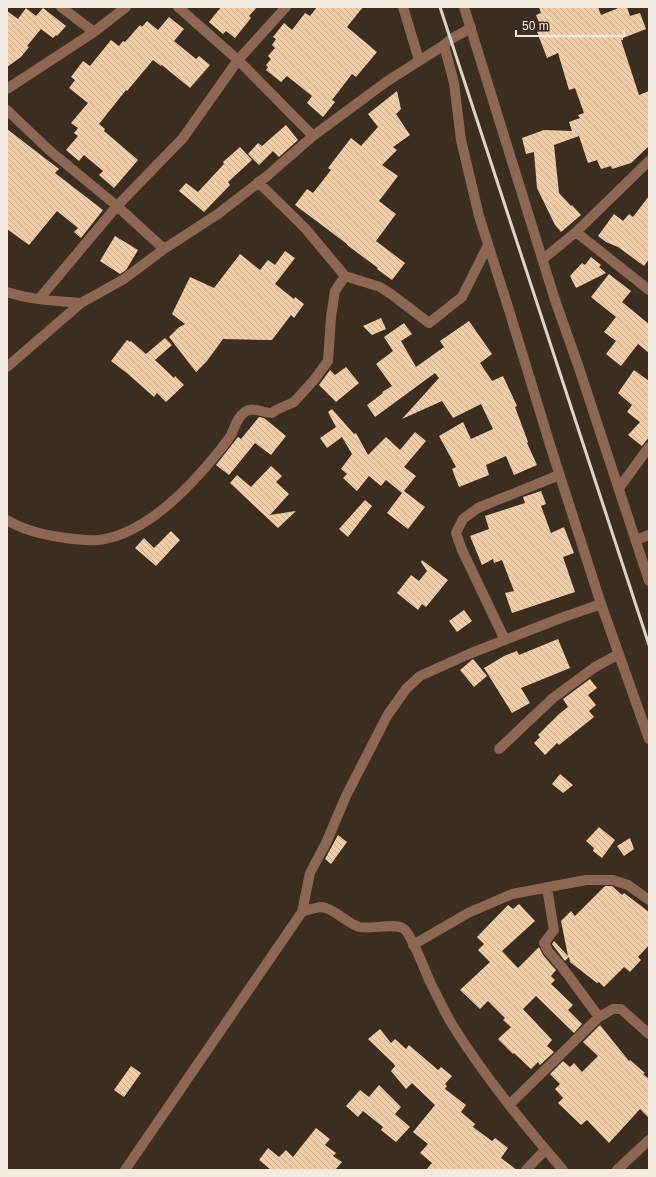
<svg xmlns="http://www.w3.org/2000/svg" width="656" height="1177" font-family="Helvetica,sans-serif">
  <defs>
    <pattern id="building-back-hatch" width="6" height="6" patternUnits="userSpaceOnUse"><rect width="6" height="6" fill="#f4cda7"/><path d="M-1 5l2 2M0 0l6 6M5-1l2 2" fill="none" stroke="#c9ab8e"/></pattern>
  </defs>
  <rect width="100%" height="100%" fill="#3b2e21"/>
  <path fill="url(#building-back-hatch)" d="M 221,7 L 257,7 L 249,16 L 251,18 L 235,38 L 226,31 L 223,34 L 209,22 Z
    M 317,7 L 363,7 L 347,27 L 377,52 L 356,77 L 352,74 L 332,100 L 335,102 L 323,117 L 307,103 L 312,96 L 287,76 L 281,82 L 266,70 L 268,67 L 266,65 L 271,59 L 268,56 L 275,48 L 272,45 L 276,39 L 273,37 L 284,23 L 292,30 L 305,13 L 310,16 Z
    M 539,7 L 598,7 L 601,15 L 621,7 L 627,7 L 630,16 L 640,13 L 646,29 L 623,38 L 623,40 L 621,40 L 639,95 L 649,91 L 649,146 L 631,163 L 612,169 L 611,166 L 601,169 L 597,160 L 588,163 L 579,136 L 554,145 L 559,193 L 571,206 L 572,205 L 581,215 L 561,232 L 555,225 L 537,188 L 534,152 L 526,154 L 522,138 L 544,130 L 572,131 L 569,122 L 580,118 L 578,115 L 584,113 L 575,88 L 569,90 L 558,53 L 547,58 L 537,32 L 542,30 L 536,15 L 541,13 Z
    M 26,8 L 36,16 L 43,8 L 66,26 L 57,36 L 56,35 L 53,38 L 41,29 L 27,46 L 29,47 L 21,57 L 7,67 L 7,11 L 18,19 Z
    M 169,17 L 184,29 L 174,41 L 196,59 L 199,56 L 210,65 L 190,88 L 162,65 L 161,66 L 153,60 L 127,91 L 126,90 L 99,124 L 105,129 L 104,131 L 138,160 L 114,188 L 99,175 L 103,171 L 84,155 L 79,161 L 66,150 L 78,136 L 74,133 L 78,128 L 71,123 L 88,103 L 69,88 L 75,80 L 71,77 L 83,61 L 90,66 L 111,40 L 119,46 L 123,41 L 125,42 L 140,25 L 142,27 L 147,21 L 158,30 Z
    M 397,91 L 401,109 L 396,114 L 410,135 L 393,147 L 397,150 L 382,165 L 398,176 L 379,201 L 396,214 L 376,241 L 405,263 L 392,280 L 377,269 L 378,268 L 347,245 L 347,244 L 295,205 L 307,189 L 313,193 L 331,170 L 328,168 L 351,138 L 361,146 L 378,127 L 368,114 Z
    M 286,125 L 298,140 L 279,157 L 273,151 L 259,165 L 248,154 L 258,143 L 262,146 Z
    M 7,129 L 59,169 L 55,173 L 103,210 L 81,238 L 74,232 L 78,228 L 57,211 L 29,245 L 7,229 Z
    M 240,147 L 252,160 L 228,182 L 230,185 L 204,212 L 179,191 L 186,183 L 198,192 L 224,164 L 223,162 Z
    M 649,196 L 649,259 L 644,266 L 618,247 L 606,242 L 598,236 L 614,214 L 623,221 L 629,214 L 633,217 Z
    M 115,236 L 138,250 L 126,270 L 120,274 L 100,261 Z
    M 285,251 L 295,258 L 275,284 L 294,299 L 295,297 L 304,304 L 294,318 L 291,315 L 272,340 L 223,339 L 207,361 L 196,372 L 169,337 L 178,328 L 185,324 L 172,314 L 190,277 L 214,288 L 240,254 L 260,270 L 268,260 L 275,265 Z
    M 591,257 L 601,265 L 599,267 L 606,273 L 576,288 L 570,276 L 582,263 L 585,265 Z
    M 609,274 L 631,291 L 622,302 L 649,324 L 649,353 L 638,344 L 621,366 L 606,354 L 616,341 L 604,332 L 616,317 L 591,297 Z
    M 381,318 L 386,329 L 372,335 L 363,326 Z
    M 469,321 L 492,354 L 480,363 L 492,381 L 503,376 L 517,406 L 515,407 L 528,442 L 527,443 L 537,465 L 514,475 L 506,456 L 486,465 L 489,475 L 459,487 L 452,469 L 456,467 L 439,436 L 463,422 L 471,439 L 493,429 L 481,404 L 453,418 L 442,401 L 402,419 L 439,378 L 435,373 L 375,417 L 367,405 L 383,393 L 382,392 L 392,386 L 376,364 L 393,351 L 384,337 L 404,323 L 412,334 L 401,341 L 416,367 L 444,347 L 440,341 Z
    M 165,338 L 172,345 L 155,360 L 174,378 L 175,376 L 184,385 L 166,402 L 157,393 L 154,397 L 128,374 L 111,361 L 127,340 L 130,342 L 131,341 L 146,354 Z
    M 346,367 L 359,383 L 336,402 L 319,385 L 330,370 L 335,375 Z
    M 634,370 L 649,381 L 649,437 L 642,446 L 628,435 L 640,422 L 627,412 L 632,405 L 618,393 Z
    M 332,409 L 354,434 L 356,433 L 368,455 L 386,437 L 400,450 L 415,432 L 426,441 L 404,467 L 416,476 L 404,491 L 425,507 L 408,529 L 387,513 L 402,493 L 386,480 L 381,486 L 369,476 L 357,491 L 343,478 L 347,474 L 341,469 L 352,454 L 342,437 L 327,448 L 320,438 L 336,427 L 328,412 Z
    M 259,417 L 264,418 L 286,436 L 271,455 L 255,443 L 229,475 L 216,465 L 238,437 L 241,439 Z
    M 271,466 L 282,476 L 276,482 L 289,494 L 270,515 L 296,511 L 278,528 L 230,483 L 237,475 L 251,487 Z
    M 541,491 L 546,504 L 541,506 L 551,533 L 564,527 L 574,553 L 563,557 L 575,592 L 512,613 L 505,593 L 514,591 L 502,560 L 494,563 L 493,559 L 482,565 L 470,536 L 489,529 L 485,516 L 525,503 L 523,497 Z
    M 365,500 L 372,506 L 348,537 L 339,529 Z
    M 171,531 L 180,540 L 156,566 L 135,548 L 144,538 L 154,548 Z
    M 422,560 L 448,580 L 426,607 L 422,604 L 418,610 L 397,593 L 411,575 L 419,581 L 427,571 L 421,562 Z
    M 464,610 L 472,621 L 457,632 L 449,621 Z
    M 558,639 L 570,668 L 521,688 L 530,703 L 512,713 L 484,668 L 504,656 L 517,651 L 519,655 Z
    M 473,659 L 487,676 L 474,687 L 460,670 Z
    M 590,679 L 597,688 L 588,695 L 596,705 L 589,711 L 594,717 L 559,745 L 557,743 L 545,755 L 534,743 L 540,737 L 538,735 L 559,714 L 568,707 L 563,699 Z
    M 560,774 L 573,785 L 563,793 L 552,784 Z
    M 599,827 L 615,840 L 602,858 L 593,851 L 594,848 L 586,841 Z
    M 338,835 L 347,842 L 331,864 L 325,859 Z
    M 630,838 L 634,849 L 624,856 L 617,846 Z
    M 605,886 L 612,886 L 622,895 L 624,893 L 649,912 L 649,945 L 638,957 L 641,960 L 630,972 L 624,967 L 604,987 L 599,982 L 597,983 L 570,962 L 569,957 L 565,961 L 552,944 L 554,941 L 568,956 L 561,921 L 571,911 L 575,916 Z
    M 519,904 L 535,921 L 502,951 L 518,968 L 539,947 L 543,955 L 556,970 L 551,976 L 555,980 L 551,984 L 573,1005 L 568,1010 L 582,1024 L 574,1033 L 536,996 L 523,1009 L 552,1040 L 547,1046 L 554,1052 L 540,1065 L 538,1062 L 531,1069 L 514,1053 L 513,1054 L 498,1039 L 511,1027 L 503,1020 L 505,1018 L 488,1001 L 480,1009 L 460,990 L 490,962 L 478,950 L 484,944 L 477,937 L 508,905 L 513,909 Z
    M 600,1025 L 629,1061 L 630,1060 L 645,1073 L 643,1074 L 649,1079 L 649,1118 L 640,1109 L 609,1143 L 587,1120 L 581,1125 L 558,1103 L 563,1098 L 555,1089 L 560,1084 L 550,1074 L 563,1061 L 570,1067 L 574,1063 L 582,1072 L 598,1056 L 583,1042 Z
    M 380,1029 L 391,1043 L 395,1039 L 406,1049 L 409,1045 L 438,1070 L 441,1067 L 452,1076 L 445,1084 L 447,1086 L 445,1089 L 466,1105 L 461,1112 L 475,1124 L 473,1127 L 492,1141 L 495,1138 L 508,1148 L 501,1158 L 517,1170 L 426,1170 L 432,1163 L 420,1153 L 428,1144 L 413,1132 L 435,1105 L 412,1083 L 406,1089 L 391,1071 L 395,1066 L 394,1064 L 368,1039 Z
    M 131,1066 L 141,1073 L 124,1097 L 114,1090 Z
    M 379,1085 L 401,1107 L 395,1114 L 410,1127 L 396,1142 L 381,1130 L 383,1127 L 363,1111 L 358,1117 L 346,1106 L 360,1090 L 369,1097 Z
    M 316,1128 L 330,1139 L 325,1145 L 336,1153 L 333,1156 L 342,1162 L 335,1170 L 271,1170 L 259,1160 L 268,1148 L 279,1157 L 286,1150 L 293,1157 Z"/>
  <g fill="none" stroke-linecap="round" stroke-linejoin="round">
    <path stroke="#8d6753" stroke-width="10" d="M 61,7 L 94,32
      M 178,7 L 238,60 L 313,136
      M 403,7 L 419,60
      M 444,45 L 454,83 L 461,140 L 479,216 L 509,310 L 551,448 L 601,604 L 649,739
      M 7,89 L 94,32 L 126,7
      M 7,110 L 49,150 L 117,206 L 164,249
      M 258,182 L 305,228 L 345,276
      M 576,232 L 649,290
      M 543,259 L 576,232 L 649,161
      M 7,292 C 31,300 56,301 81,303
      M 39,299 L 117,206 L 183,138 L 238,60 L 286,7
      M 7,367 L 81,303 L 124,279 L 164,249 L 218,214 L 267,176 L 313,136 L 386,82 L 444,45 L 451,39 L 471,28
      M 619,488 L 649,447
      M 7,520 C 23,530 40,534 59,537 C 72,539 85,541 98,540 C 146,535 192,485 220,450 C 224,445 228,440 231,435 C 235,427 237,417 245,412 C 252,406 263,413 272,413 L 276,410 L 294,402 L 314,380 L 328,361 L 331,317 L 335,291 L 345,276 L 380,287 L 391,294 L 429,323 L 462,297 L 488,245
      M 636,540 L 649,535
      M 505,640 L 462,550 L 456,533 L 463,519 L 478,508 L 559,475
      M 499,749 L 553,698 L 595,667 L 619,654
      M 547,888 L 554,930 L 544,943 L 548,951 L 562,967 L 599,1017
      M 302,912 C 308,910 316,907 322,907 C 333,908 348,924 359,927 C 372,930 394,922 404,929 C 412,935 426,974 432,986 C 439,999 445,1013 453,1026 C 485,1077 523,1124 563,1170
      M 413,945 L 468,913 L 512,894 L 586,880 L 613,880 L 628,885 L 649,900
      M 509,1105 L 599,1017 L 613,1009 L 621,1009 L 649,1034
      M 125,1170 L 302,912 L 310,873 L 326,843 L 346,796 L 387,716 L 406,689 L 420,676 L 469,654 L 561,618 L 601,604
      M 526,1170 L 545,1150
      M 617,1170 L 649,1140"/>
    <path stroke="#8d6753" stroke-width="10" d="M 464,7 L 555,300 L 579,368 L 649,581"/>
    <path stroke="#dcd3ca" stroke-width="3" d="M 440,7 L 649,645"/>
  </g>
  <rect width="656" height="1177" fill="none" stroke="#f3eae2" stroke-width="16"/>
  <path d="M516 30v6h108v-6" fill="none" stroke="#f3eae2" stroke-width="2"/>
  <text x="522" y="30" font-size="12" fill="#f3eae2" stroke="#3b2e21" stroke-width="3" paint-order="stroke">50 m</text>
</svg>
